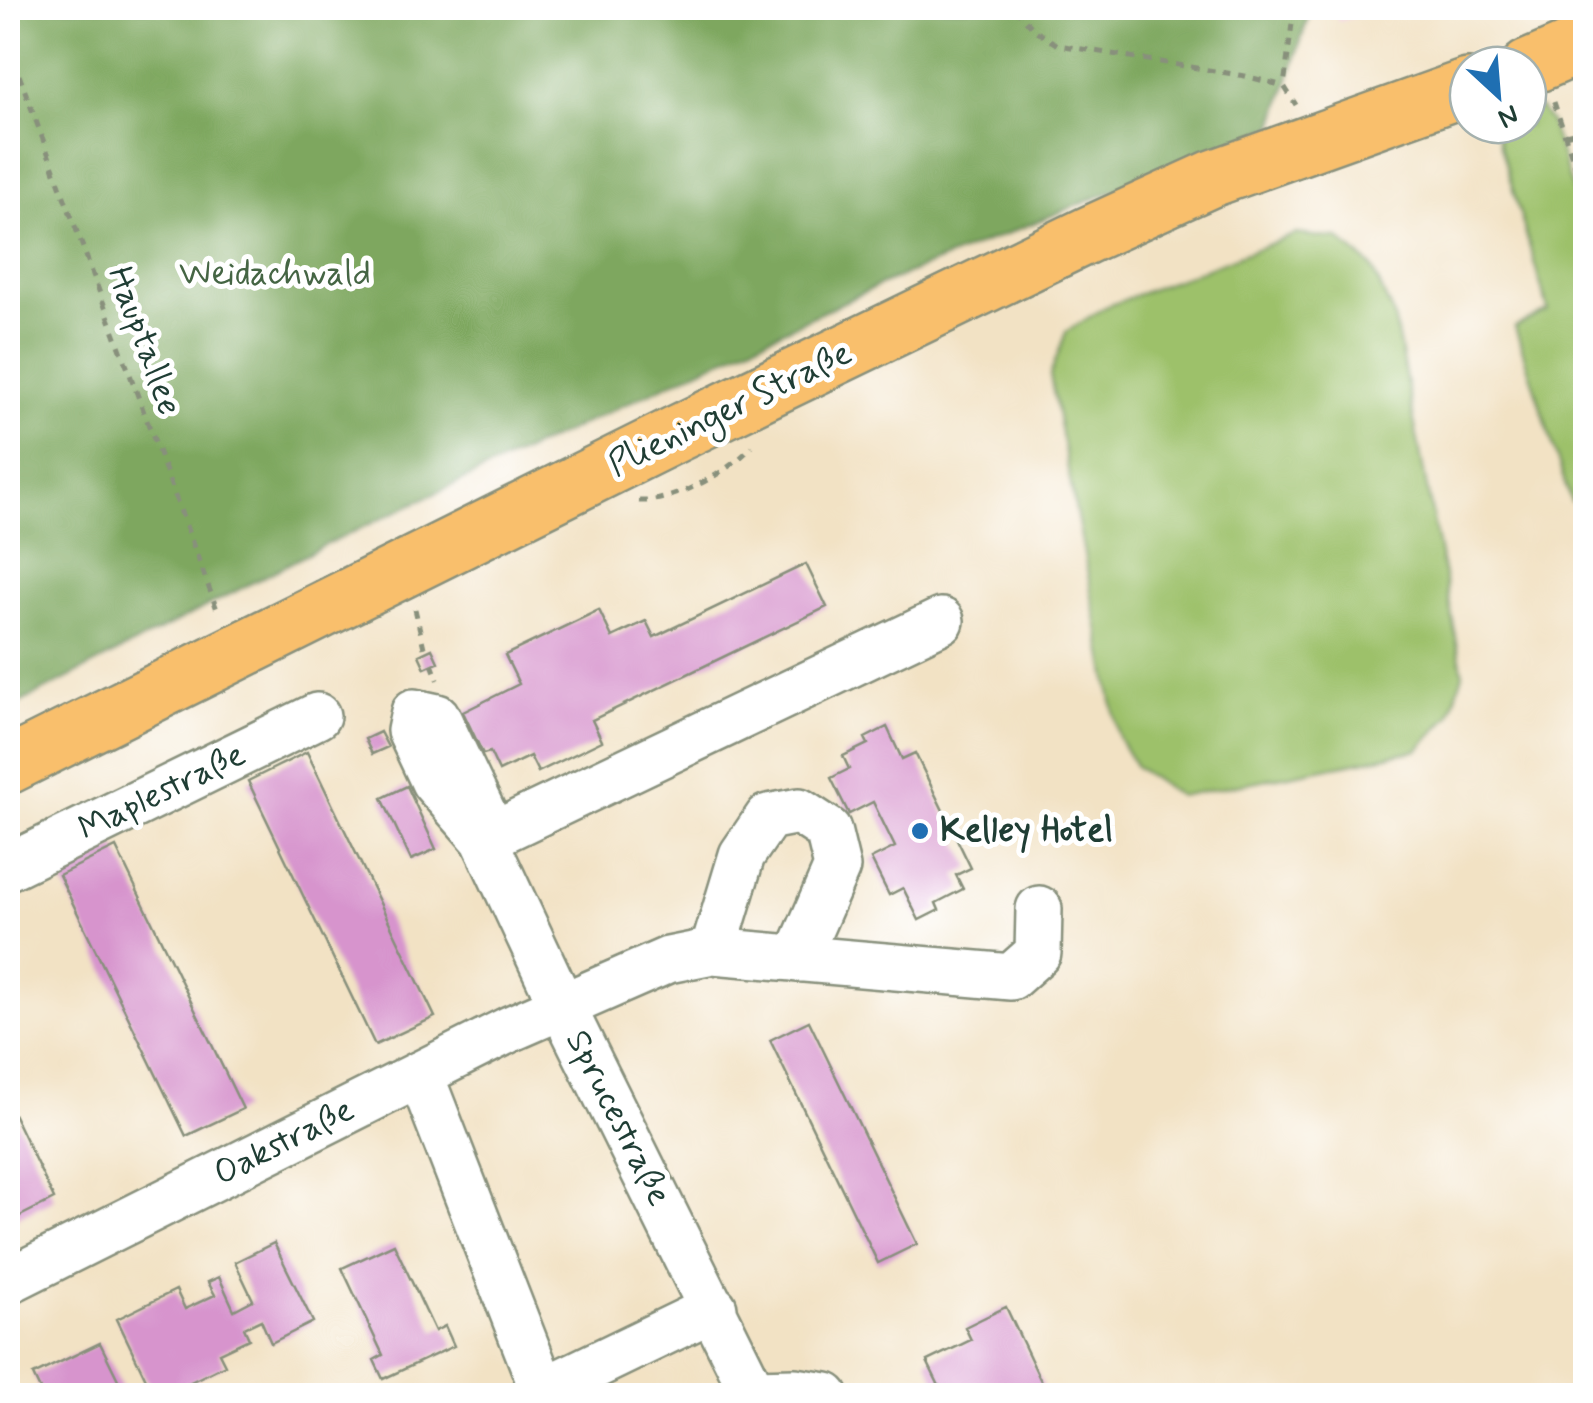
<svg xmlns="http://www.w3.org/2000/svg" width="1593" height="1403" font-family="Mynerve,sans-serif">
  <rect width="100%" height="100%" fill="#fff"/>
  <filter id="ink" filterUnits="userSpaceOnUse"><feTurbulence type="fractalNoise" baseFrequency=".01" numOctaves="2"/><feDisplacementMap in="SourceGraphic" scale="20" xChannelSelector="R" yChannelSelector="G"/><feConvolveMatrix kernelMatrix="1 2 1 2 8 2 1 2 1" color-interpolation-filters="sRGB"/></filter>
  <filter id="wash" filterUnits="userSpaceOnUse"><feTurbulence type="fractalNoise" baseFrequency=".0048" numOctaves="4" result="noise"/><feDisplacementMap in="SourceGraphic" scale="40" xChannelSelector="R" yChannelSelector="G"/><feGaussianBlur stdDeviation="2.25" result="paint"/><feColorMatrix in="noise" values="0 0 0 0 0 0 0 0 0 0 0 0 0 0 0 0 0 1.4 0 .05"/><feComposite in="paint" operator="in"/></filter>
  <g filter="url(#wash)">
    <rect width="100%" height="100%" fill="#f2e2c4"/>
    <path fill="#f3cfdf" d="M 1333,8 L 1385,8 L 1338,22 Z"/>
    <path fill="#9dc16b" stroke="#5e7f50" stroke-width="2.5" d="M 1540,108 L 1550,122 L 1585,227 L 1585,498 L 1571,502 L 1515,327 L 1548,310 L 1494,125 L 1528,125 L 1528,109 Z
      M 1296,234 L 1339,239 L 1371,266 L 1394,317 L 1463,674 L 1450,715 L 1418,750 L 1179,796 L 1136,767 L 1119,738 L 1050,375 L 1066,332 L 1105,307 Z"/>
    <path fill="#7ea75f" stroke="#4e724a" stroke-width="2.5" d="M 8,8 L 1311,8 L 1274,126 L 882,284 L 327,544 L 8,709 Z"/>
    <g id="blocks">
      <path fill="#d794cd" d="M 806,564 L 827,607 L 592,720 L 602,741 L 538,772 L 530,756 L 499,771 L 490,752 L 483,754 L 463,712 L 519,684 L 505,655 L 599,610 L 612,637 L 646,621 L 654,637 Z
        M 432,649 L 438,662 L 425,668 L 419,655 Z
        M 887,727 L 902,759 L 915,753 L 971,868 L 956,875 L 963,889 L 936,903 L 939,910 L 919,920 L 903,888 L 889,895 L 871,859 L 895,847 L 873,802 L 849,814 L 831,778 L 849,769 L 843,756 L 868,744 L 865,738 Z
        M 380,732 L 388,747 L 372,754 L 365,739 Z
        M 307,752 L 435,1017 L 375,1045 L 248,781 Z
        M 407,786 L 436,849 L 411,860 L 382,798 Z
        M 116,847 L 243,1109 L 186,1136 L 59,875 Z
        M 809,1021 L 917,1244 L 878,1263 L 770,1040 Z
        M 8,1103 L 54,1199 L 8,1222 Z
        M 274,1243 L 313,1322 L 271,1343 L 261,1320 L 244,1328 L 249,1339 L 219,1353 L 225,1365 L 162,1396 L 154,1396 L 117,1319 L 176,1290 L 185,1309 L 215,1295 L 208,1282 L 219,1277 L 234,1310 L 253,1300 L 235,1262 Z
        M 394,1244 L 435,1331 L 445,1326 L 454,1346 L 383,1379 L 374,1360 L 383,1355 L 342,1268 Z
        M 1006,1307 L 1048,1396 L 944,1396 L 927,1361 L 971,1340 L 965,1327 Z
        M 100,1343 L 126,1396 L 43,1396 L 33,1375 Z"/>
    </g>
  </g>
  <g filter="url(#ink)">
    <use href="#blocks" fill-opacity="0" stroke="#88907c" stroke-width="2.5"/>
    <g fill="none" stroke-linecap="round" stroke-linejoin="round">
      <defs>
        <path id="minor" d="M 484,839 L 482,811 L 437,717 L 414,712 L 410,731 L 434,782 L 484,839 L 562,1006 L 755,1396
          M 484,839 L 941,621
          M 8,867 L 317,716
          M 713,951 L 742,855 L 768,817 L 799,811 L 828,830 L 837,867 L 797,959
          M 420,1074 L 543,1390
          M 8,1281 L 510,1029 L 668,960 L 713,951 L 1011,977 L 1038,953 L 1039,909
          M 754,1392 L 795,1391 L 826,1396
          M 532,1396 L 714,1308"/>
        <path id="major" d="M 1528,68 L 1586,43
          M 8,766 L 676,434 L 1090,234 L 1211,179 L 1468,87"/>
      </defs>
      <use href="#minor" stroke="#88907c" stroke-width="50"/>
      <use href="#major" stroke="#88907c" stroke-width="60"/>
      <path stroke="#88907c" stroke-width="5" stroke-dasharray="8 8" stroke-linecap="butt" d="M 1015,8 L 1034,30 L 1058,45 L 1245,76 L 1284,86
        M 1294,8 L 1284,86 L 1296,105
        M 8,45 L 219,615
        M 1554,102 L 1586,199
        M 1565,135 L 1586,130
        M 639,501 C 673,503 731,471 752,446
        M 415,609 L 425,652
        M 432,664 L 438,680"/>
      <use href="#minor" stroke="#fff" stroke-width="45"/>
      <use href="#major" stroke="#f9bf6c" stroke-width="55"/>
    </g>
  </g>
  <circle fill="#1f6fb2" stroke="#fff" stroke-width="4" cx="920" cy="831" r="10"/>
  <g text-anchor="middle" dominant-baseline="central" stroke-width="10" stroke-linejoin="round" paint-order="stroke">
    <g font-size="35" fill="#456544" stroke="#fff">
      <text x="275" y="274">Weidachwald</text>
    </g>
    <g font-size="35" fill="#1f3d34" stroke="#fff">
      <text transform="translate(144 341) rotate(70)">Hauptallee</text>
      <text transform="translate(730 409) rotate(-26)">Plieninger Straße</text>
      <text transform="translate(162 792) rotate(-26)">Maplestraße</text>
      <text transform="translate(618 1118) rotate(63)">Sprucestraße</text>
      <text transform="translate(284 1142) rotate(-27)">Oakstraße</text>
    </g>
    <g font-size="35" font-weight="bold" fill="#1f3d34" stroke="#fff" text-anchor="start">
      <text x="940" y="831">Kelley Hotel</text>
    </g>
  </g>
  <rect width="1593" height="1403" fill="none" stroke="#fff" stroke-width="40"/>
  <g transform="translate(1498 95) rotate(154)"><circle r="48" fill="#ffffff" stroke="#a5b1ae" stroke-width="2.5"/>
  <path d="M0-8L18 38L0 25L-18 38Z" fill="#1f6fb2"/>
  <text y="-15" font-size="28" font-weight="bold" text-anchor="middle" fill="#1f3d34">N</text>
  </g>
</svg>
